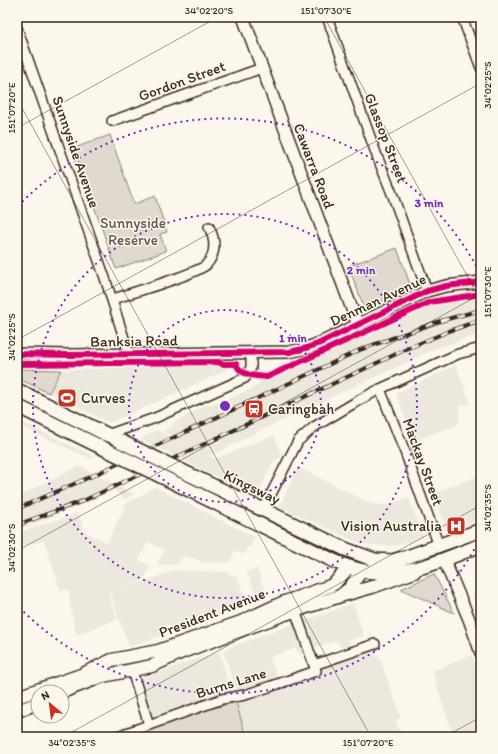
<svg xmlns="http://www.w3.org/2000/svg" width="498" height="754" font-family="Itim,sans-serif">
  <rect width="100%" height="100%" fill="#fbf7ec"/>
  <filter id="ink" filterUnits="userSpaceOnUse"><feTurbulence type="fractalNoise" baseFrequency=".025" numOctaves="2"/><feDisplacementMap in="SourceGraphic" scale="8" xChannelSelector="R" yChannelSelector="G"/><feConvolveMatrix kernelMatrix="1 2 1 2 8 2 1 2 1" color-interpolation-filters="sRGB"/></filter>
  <g filter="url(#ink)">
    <path fill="#ede8dd" d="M 481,295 L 481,334 L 437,348 L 266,428 L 210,456 L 214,459 L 274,435 L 282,457 L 274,460 L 257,497 L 140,439 L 157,430 L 188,445 L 163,431 L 172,426 L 171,424 L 206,405 L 215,404 L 255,387 L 264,379 L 436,301 Z
      M 456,365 L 470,403 L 459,406 L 459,424 L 414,441 L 396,393 Z
      M 169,366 L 227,366 L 229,369 L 110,423 L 49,393 L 61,370 Z
      M 21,422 L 95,457 L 91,459 L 20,426 L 17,427 L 17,423 Z
      M 79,466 L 134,494 L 125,500 L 114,490 L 45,520 L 17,530 L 17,497 Z
      M 298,467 L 372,504 L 389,505 L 408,497 L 424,537 L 397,545 L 386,546 L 362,544 L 279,507 Z
      M 481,475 L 481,519 L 447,532 L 433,493 Z
      M 155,487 L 255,537 L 251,547 L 248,546 L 244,555 L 235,551 L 229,562 L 199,562 L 200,561 L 192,558 L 182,557 L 177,565 L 157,565 L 164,550 L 148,542 L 139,560 L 151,566 L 143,580 L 114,592 L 176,570 L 228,572 L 238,579 L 248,605 L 129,647 L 110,593 L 108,594 L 117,619 L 76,635 L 69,599 L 70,593 L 66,589 L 61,591 L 44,541 L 17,548 L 17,533 L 78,513 L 85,532 L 107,543 L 126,504 Z
      M 257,568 L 267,596 L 257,599 L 247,572 Z
      M 481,590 L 481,619 L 472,593 Z
      M 353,603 L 364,636 L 349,640 L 352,648 L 343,653 L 338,640 L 312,648 L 302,622 Z
      M 296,623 L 305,652 L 300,655 L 296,648 L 270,657 L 278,680 L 237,692 L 223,650 Z
      M 219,651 L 231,693 L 152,719 L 138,680 Z
      M 369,651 L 379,656 L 401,717 L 396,720 L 402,737 L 246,737 L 236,702 L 321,672 L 319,667 Z
      M 472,655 L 481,682 L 481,734 L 471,737 L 454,737 L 432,671 Z"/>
    <path fill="#dfd9ce" stroke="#8d8276" d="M 110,135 L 134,204 L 155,196 L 167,232 L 160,234 L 166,251 L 116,269 L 75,152 L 76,148 L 77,147 Z
      M 397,248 L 411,287 L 365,309 L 348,266 Z
      M 17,369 L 61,370 L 49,393 L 17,378 Z
      M 434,574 L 454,613 L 401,589 Z
      M 236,702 L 246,737 L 125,737 L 209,708 L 210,709 Z"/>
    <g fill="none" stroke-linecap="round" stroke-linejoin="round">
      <defs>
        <path id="minor" d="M 327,17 L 377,156 L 393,196 L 427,291
          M 462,17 L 481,68
          M 17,28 L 105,278 L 129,354
          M 112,121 L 262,68
          M 113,299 C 128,294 200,273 207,264 C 217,252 215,239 209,227
          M 380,389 L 405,452 L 439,546
          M 107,435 L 155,418 L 245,378 L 251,368 L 251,352
          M 263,510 L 298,441 L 314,427 L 361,399 L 380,389 L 458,354 L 481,348
          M 314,665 L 375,644
          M 132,671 L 149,725
          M 115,737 L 222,699 L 245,695 L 316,671 L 295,610"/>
        <path id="tertiary" d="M 243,17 L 358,325
          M 17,354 L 68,355 L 289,352 L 303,349 L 318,344 L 427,291 L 446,286 L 481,282
          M 444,560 L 469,619 L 481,653"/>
        <path id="secondary" d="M 340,596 L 350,588 L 361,571
          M 62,692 L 103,676 L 152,666 L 182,652 L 285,614 L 340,596 L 372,587 L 414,572
          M 17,697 L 81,675 L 112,660 L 158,651 L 241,622 L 282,603 L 330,586 L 335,583 L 348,568
          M 17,711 L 38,703"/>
        <path id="primary" d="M 17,390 L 120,441
          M 17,406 L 103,448
          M 182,471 L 345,549 L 375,560 L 392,561 L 407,557 L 481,530
          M 175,483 L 334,561 C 389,587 429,565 481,545"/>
      </defs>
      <use href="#minor" stroke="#3b2a1e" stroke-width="12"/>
      <use href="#tertiary" stroke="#3b2a1e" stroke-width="14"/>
      <use href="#secondary" stroke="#3b2a1e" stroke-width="15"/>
      <use href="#primary" stroke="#3b2a1e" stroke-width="16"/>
      <use href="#minor" stroke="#fbf7ec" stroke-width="9"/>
      <use href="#tertiary" stroke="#fbf7ec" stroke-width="11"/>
      <use href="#secondary" stroke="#fbf7ec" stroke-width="12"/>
      <use href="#primary" stroke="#fbf7ec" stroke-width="13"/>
      <defs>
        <path id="rail" d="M 17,509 L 92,476 L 362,349 L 440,321 L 481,310
          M 17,525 L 83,501 L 411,347 L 449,331 L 481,320"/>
      </defs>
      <use href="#rail" stroke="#3b2a1e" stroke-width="4"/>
      <use href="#rail" stroke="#fbf7ec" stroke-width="2.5" stroke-dasharray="8" stroke-linecap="butt"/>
      <defs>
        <path id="primary-bridge" d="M 120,441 L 182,471
          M 103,448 L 175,483"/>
      </defs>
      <use href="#primary-bridge" stroke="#3b2a1e" stroke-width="16" stroke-linecap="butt"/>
      <use href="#primary-bridge" stroke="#fbf7ec" stroke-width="13"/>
      <defs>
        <path id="cycleway" d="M 17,354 L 68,355 L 289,352 L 303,349 L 318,344 L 427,291 L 446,286 L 481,282
          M 17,364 L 219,362 L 222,364 L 236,364 C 241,376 255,376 267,377 L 430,302 L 481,294"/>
      </defs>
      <use href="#cycleway" stroke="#fbf7ec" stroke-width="8"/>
      <use href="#cycleway" stroke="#d6006c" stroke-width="6"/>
    </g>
  </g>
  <path fill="none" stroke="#3b2a1e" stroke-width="1" stroke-opacity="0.45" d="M 324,17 L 481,301M 17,99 L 371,737M 17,128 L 218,17M 17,340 L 481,83M 17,551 L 481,294M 17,734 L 19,737M 63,737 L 481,505M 444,737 L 481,717"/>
  <g fill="none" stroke="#7b2cbf" stroke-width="2" stroke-dasharray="2 4">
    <circle cx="225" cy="406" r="96"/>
    <circle cx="225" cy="406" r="192"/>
    <path d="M480 539A288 288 0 0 1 18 606M18 206A288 288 0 0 1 480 273"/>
  </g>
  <defs>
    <symbol id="stadium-square" viewBox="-11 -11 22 22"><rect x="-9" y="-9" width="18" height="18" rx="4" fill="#c8321e" stroke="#fbf7ec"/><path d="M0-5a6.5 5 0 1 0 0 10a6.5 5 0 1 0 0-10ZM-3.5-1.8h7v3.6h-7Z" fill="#fff"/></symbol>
    <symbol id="station-square" viewBox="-11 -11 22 22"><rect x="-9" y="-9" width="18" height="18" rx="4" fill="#c8321e" stroke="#fbf7ec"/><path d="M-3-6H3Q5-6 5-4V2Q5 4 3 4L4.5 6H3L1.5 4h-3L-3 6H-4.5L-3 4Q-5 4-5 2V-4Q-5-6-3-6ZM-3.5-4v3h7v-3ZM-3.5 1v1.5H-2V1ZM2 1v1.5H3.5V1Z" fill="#fff"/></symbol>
    <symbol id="hospital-square" viewBox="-11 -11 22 22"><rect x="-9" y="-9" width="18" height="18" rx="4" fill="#c8321e" stroke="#fbf7ec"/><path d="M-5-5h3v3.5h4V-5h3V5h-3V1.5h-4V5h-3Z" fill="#fff"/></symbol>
  </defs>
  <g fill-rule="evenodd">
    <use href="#stadium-square" x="56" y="387" width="22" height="22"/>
    <use href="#station-square" x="243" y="398" width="22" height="22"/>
    <use href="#hospital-square" x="445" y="515" width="22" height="22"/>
  </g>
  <g text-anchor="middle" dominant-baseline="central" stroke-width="3" stroke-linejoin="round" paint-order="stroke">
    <g font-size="15" fill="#3b2a1e" stroke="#fbf7ec">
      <text transform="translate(182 81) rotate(-20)">Gordon Street</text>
      <text transform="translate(386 138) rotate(69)">Glassop Street</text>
      <text transform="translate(76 152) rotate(71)">Sunnyside Avenue</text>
      <text transform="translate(314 166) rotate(69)">Cawarra Road</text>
      <text transform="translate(378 300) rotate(-25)">Denman Avenue</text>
      <text transform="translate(134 341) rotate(-1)">Banksia Road</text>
      <text transform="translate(423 462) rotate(70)">Mackay Street</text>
      <text transform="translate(252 487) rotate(26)">Kingsway</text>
      <text transform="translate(212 613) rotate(-21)">President Avenue</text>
      <text transform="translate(231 683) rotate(-17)">Burns Lane</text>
    </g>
    <g font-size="15" fill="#64564a" stroke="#fbf7ec">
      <text x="133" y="223">Sunnyside<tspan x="133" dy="17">Reserve</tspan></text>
    </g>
    <g font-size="15" fill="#3b2a1e" stroke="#fbf7ec" text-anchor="start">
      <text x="81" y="398">Curves</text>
      <text x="268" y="409">Caringbah</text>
      <text x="442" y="526" text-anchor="end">Vision Australia</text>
    </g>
  </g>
  <circle cx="225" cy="406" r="6" fill="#7b2cbf" stroke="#fbf7ec" stroke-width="2"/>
  <g font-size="12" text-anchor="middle" font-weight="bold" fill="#7b2cbf" stroke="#fbf7ec" stroke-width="3" stroke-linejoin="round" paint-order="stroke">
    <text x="429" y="207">3 min</text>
    <text x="361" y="274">2 min</text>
    <text x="293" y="342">1 min</text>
  </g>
  <rect width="498" height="754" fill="none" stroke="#fbf7ec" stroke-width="44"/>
  <g transform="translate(50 704) rotate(331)"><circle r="19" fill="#fbf7ec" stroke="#aea59a"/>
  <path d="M0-3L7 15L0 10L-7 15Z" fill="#c8321e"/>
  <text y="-6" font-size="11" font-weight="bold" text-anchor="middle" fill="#3b2a1e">N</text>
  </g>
  <rect x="22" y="22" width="454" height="710" fill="none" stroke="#3b2a1e" stroke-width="1.5"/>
  <g font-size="10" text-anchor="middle" fill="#3b2a1e">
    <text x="209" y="14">34°02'20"S</text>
    <text x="326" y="14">151°07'30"E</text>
    <text transform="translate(487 85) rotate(-90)" y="4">34°02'25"S</text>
    <text transform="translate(11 108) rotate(-90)" y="4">151°07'20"E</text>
    <text transform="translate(487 292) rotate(-90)" y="4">151°07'30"E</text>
    <text transform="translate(11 337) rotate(-90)" y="4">34°02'25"S</text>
    <text transform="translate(487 508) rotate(-90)" y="4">34°02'35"S</text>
    <text transform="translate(11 548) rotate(-90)" y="4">34°02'30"S</text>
    <text x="72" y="746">34°02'35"S</text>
    <text x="368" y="746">151°07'20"E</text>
  </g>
</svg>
